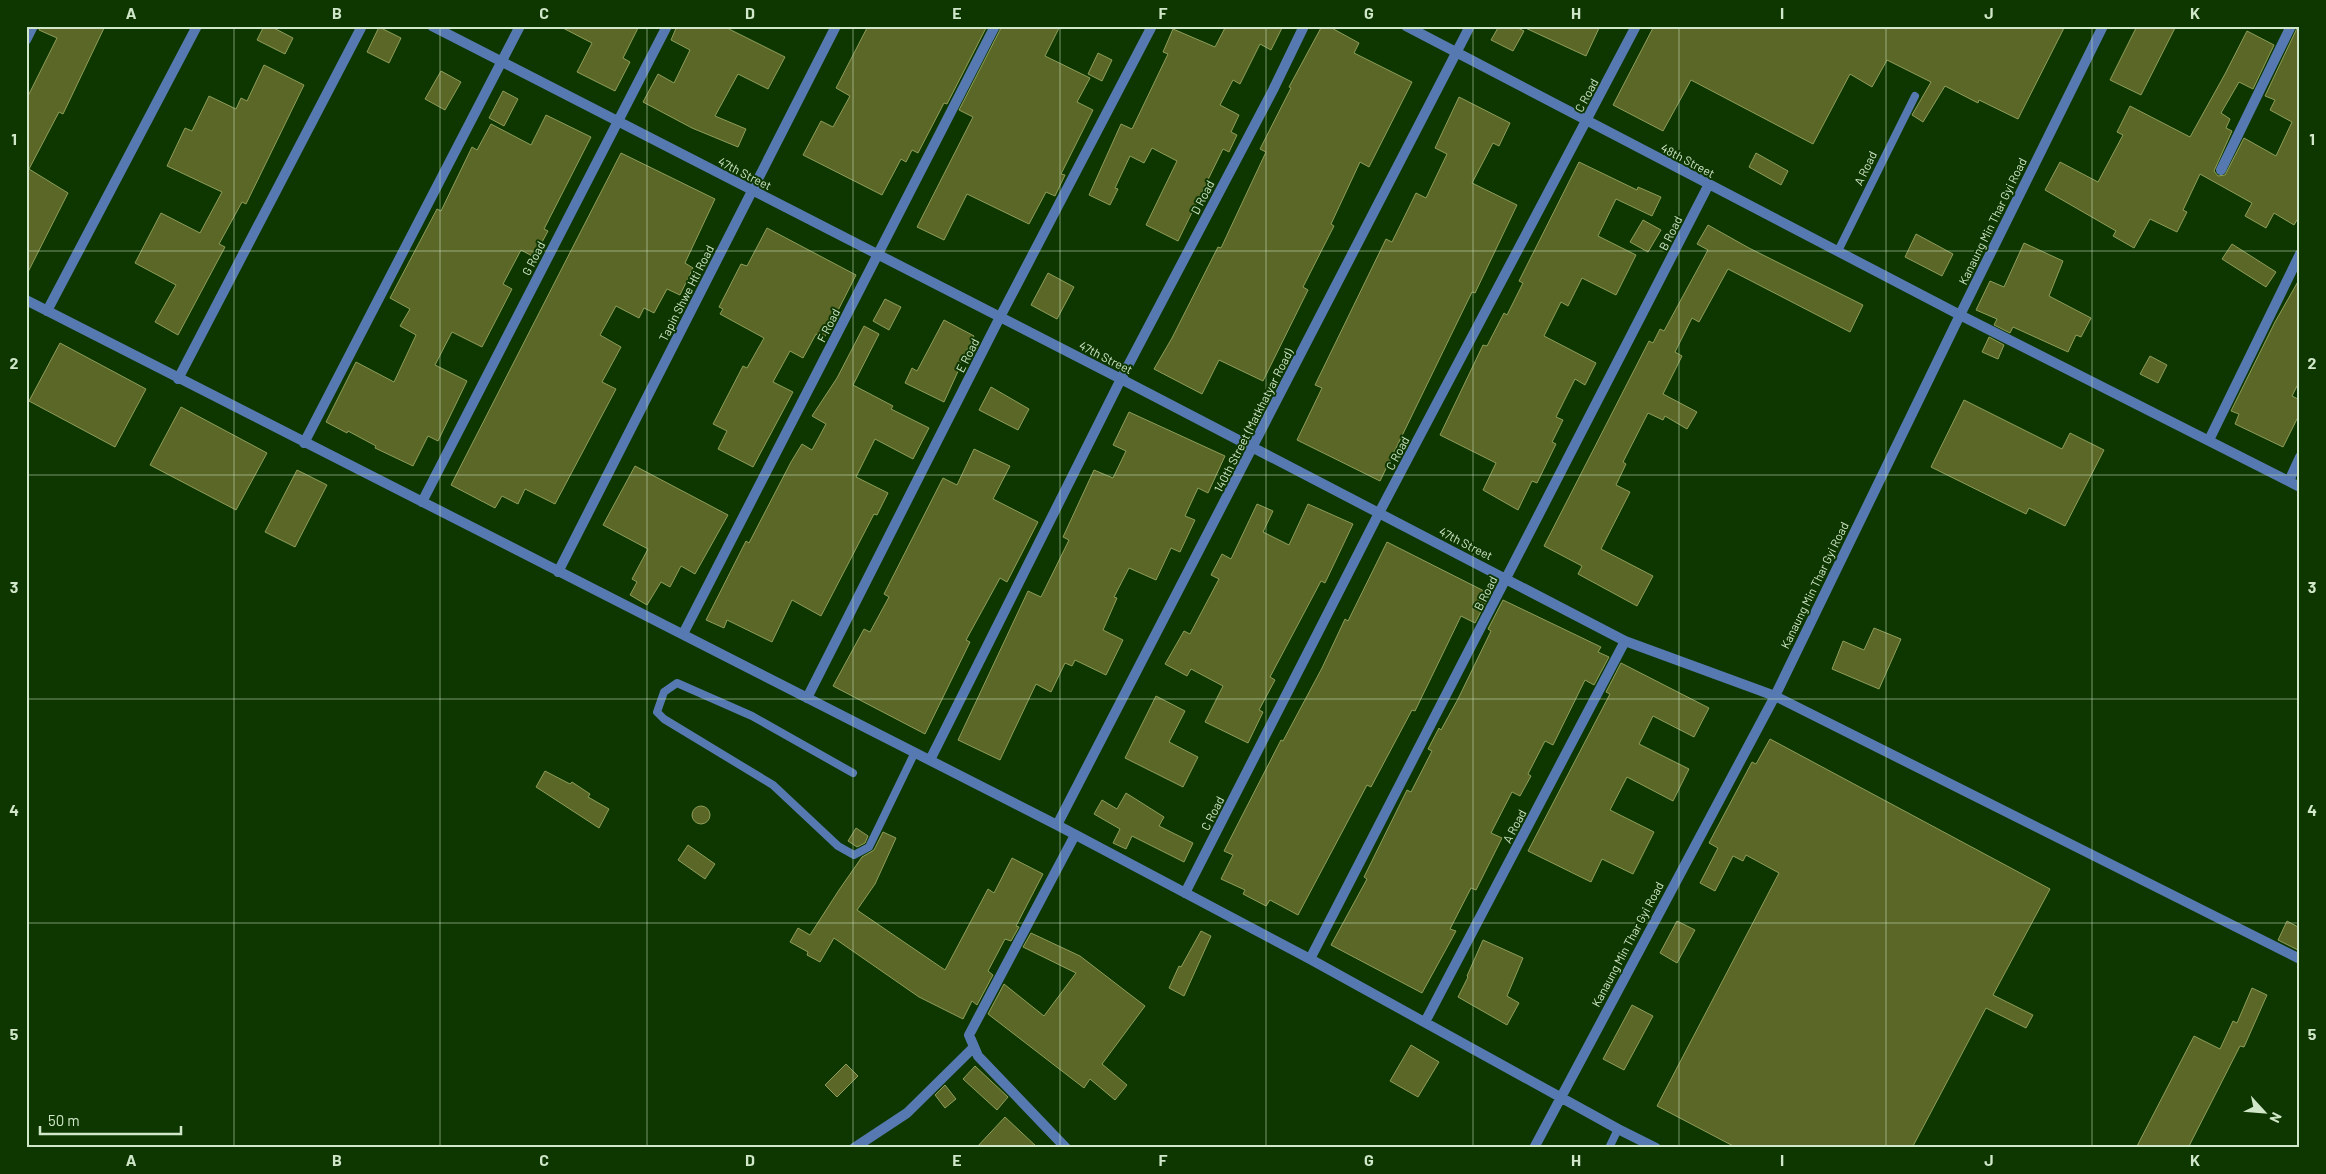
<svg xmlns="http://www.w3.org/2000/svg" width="2326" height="1174" font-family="Barlow,sans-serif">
  <rect width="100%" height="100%" fill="#0e3700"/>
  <path fill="#5b6726" stroke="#8e9d59" d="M 40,26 L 105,26 L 63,114 L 59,112 L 29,169 L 68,193 L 26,276 L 26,100 L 57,38 L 39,30 Z
    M 264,26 L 270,26 L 293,38 L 285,54 L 257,40 Z
    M 559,26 L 639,26 L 623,58 L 630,62 L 615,91 L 577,72 L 592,43 Z
    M 677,26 L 723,26 L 785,57 L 768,89 L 738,74 L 715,116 L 746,129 L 738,147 L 692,128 L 643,102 L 658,74 L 674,83 L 690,50 L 671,40 Z
    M 868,26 L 987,26 L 947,104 L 944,103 L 918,153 L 912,150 L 906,162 L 901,159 L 882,195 L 803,155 L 821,121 L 833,127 L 850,96 L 836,88 Z
    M 1002,26 L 1060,26 L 1045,56 L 1090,78 L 1077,102 L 1093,110 L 1061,174 L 1065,175 L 1055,196 L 1046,192 L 1029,224 L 967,194 L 944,240 L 917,227 L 973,117 L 959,110 Z
    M 1226,26 L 1283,26 L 1271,50 L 1260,44 L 1240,84 L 1233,80 L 1220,105 L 1239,115 L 1231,132 L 1237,135 L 1229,152 L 1223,149 L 1178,241 L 1146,225 L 1177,161 L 1152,148 L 1144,163 L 1130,156 L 1115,188 L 1118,189 L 1110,205 L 1089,195 L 1121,124 L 1132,129 L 1168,54 L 1163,52 L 1173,29 L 1215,47 Z
    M 1322,26 L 1328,26 L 1359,43 L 1354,53 L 1412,82 L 1369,167 L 1360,162 L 1331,224 L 1334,226 L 1303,287 L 1308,290 L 1263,381 L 1219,360 L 1202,394 L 1154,369 L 1172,338 L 1218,247 L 1221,248 L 1266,152 L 1260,149 L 1291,88 L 1289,87 Z
    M 1499,26 L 1514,26 L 1524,31 L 1513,51 L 1491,40 Z
    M 1521,26 L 1600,26 L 1586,56 Z
    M 1654,26 L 2065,26 L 2018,119 L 1979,100 L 1978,103 L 1945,86 L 1923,122 L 1912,115 L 1931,82 L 1887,60 L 1872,87 L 1850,74 L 1813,144 L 1691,80 L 1663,131 L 1613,105 Z
    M 2137,26 L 2176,26 L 2141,95 L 2110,80 Z
    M 2298,26 L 2300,26 L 2300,215 L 2294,225 L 2274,213 L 2266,228 L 2245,216 L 2252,203 L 2200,174 L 2183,210 L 2187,212 L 2177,232 L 2150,219 L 2134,248 L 2113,236 L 2116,231 L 2045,190 L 2060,162 L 2098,182 L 2123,135 L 2117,132 L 2130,106 L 2190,137 L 2225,74 L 2247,31 L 2274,45 L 2253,89 L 2239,82 L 2221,113 L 2230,119 L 2226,128 L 2232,131 L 2214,171 L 2218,176 L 2225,175 L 2244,138 L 2276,156 L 2292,122 L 2270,110 L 2275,100 L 2265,96 Z
    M 379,27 L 401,38 L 389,63 L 367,52 Z
    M 1098,53 L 1112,60 L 1102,81 L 1088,74 Z
    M 264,65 L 304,85 L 246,204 L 242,202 L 219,244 L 225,247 L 178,335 L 155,322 L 176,285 L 135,263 L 161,213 L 200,233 L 222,192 L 167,166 L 185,128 L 192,131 L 209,96 L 236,109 L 241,98 L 247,101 Z
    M 441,71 L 461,82 L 445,110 L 425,99 Z
    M 503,91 L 518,99 L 504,126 L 489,118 Z
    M 1459,97 L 1510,123 L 1499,146 L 1493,143 L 1472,183 L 1517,205 L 1475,293 L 1472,292 L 1380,481 L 1297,440 L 1322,388 L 1315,385 L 1386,239 L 1392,242 L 1416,193 L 1426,198 L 1447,154 L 1435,148 Z
    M 546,115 L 591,137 L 544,229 L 548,231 L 534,257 L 521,250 L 503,284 L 512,289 L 482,347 L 452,332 L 435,365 L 467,381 L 438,441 L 428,436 L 413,466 L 375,448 L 376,446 L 348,431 L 347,433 L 326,422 L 356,362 L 394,382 L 416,335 L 400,326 L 410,309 L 390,298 L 437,209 L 441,211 L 472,147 L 477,150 L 491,124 L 531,145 Z
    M 621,153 L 715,199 L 685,263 L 693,268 L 680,295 L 667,289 L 654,313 L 644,308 L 639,318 L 616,306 L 600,335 L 621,347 L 602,382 L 616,389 L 555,504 L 525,489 L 518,504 L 502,496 L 495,508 L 451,485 Z
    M 1756,153 L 1788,171 L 1781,185 L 1749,167 Z
    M 1579,162 L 1637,190 L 1638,187 L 1661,197 L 1652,216 L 1616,199 L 1598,236 L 1636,255 L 1616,295 L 1582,278 L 1568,306 L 1561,302 L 1544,336 L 1596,363 L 1585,385 L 1575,379 L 1556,417 L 1563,420 L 1552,442 L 1556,444 L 1537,483 L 1532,481 L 1518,510 L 1483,490 L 1496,463 L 1440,435 L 1483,345 L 1487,346 L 1504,313 L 1507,315 L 1523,283 L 1519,281 Z
    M 1643,220 L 1661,230 L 1648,252 L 1630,242 Z
    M 1708,225 L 1749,248 L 1863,305 L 1850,332 L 1728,269 L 1699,322 L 1692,318 L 1675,352 L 1682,356 L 1663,394 L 1697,412 L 1687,429 L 1665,416 L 1663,420 L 1648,413 L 1623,462 L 1626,464 L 1616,485 L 1630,492 L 1601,549 L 1653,576 L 1637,606 L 1578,574 L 1582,566 L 1544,546 L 1649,341 L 1653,343 L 1660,329 L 1664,331 L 1708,250 L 1697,244 Z
    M 767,228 L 856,275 L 824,338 L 816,334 L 803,358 L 790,351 L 773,382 L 793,392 L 753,467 L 718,449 L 727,431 L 713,424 L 743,366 L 747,368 L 764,338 L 720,314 L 723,309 L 719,307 L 741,264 L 747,266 Z
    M 1916,234 L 1953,254 L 1942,276 L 1905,257 Z
    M 2024,243 L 2063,261 L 2049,296 L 2091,318 L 2081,337 L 2076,335 L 2068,352 L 2013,327 L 2010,333 L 1994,325 L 1997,319 L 1976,310 L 1990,281 L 2004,287 Z
    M 2232,244 L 2276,272 L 2266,287 L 2222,259 Z
    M 1048,273 L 1074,287 L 1057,319 L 1031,305 Z
    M 2300,278 L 2300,380 L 2292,396 L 2300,400 L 2300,413 L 2283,447 L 2235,424 L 2239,414 L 2231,411 L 2275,322 Z
    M 885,299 L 901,307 L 889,330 L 873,321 Z
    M 944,320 L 974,336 L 958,367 L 960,367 L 944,402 L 905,383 L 912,368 L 917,371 Z
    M 864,326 L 879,334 L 853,385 L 893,406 L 891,409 L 929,428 L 913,459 L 875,439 L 856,477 L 888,493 L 877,515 L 874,514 L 821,616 L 792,600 L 772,642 L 727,620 L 724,628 L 706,620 L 746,541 L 749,543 L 791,462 L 802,444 L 812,450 L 826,424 L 812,416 L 837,378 Z
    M 1989,337 L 2004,345 L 1998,359 L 1982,352 Z
    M 60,343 L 146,389 L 115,447 L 29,401 Z
    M 2150,356 L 2167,365 L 2158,383 L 2140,374 Z
    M 991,387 L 1029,409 L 1018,430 L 979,410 Z
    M 1964,400 L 2062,449 L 2070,433 L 2104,450 L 2065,526 L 2029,508 L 2026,514 L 1931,467 Z
    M 181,407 L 267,453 L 236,510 L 150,465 Z
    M 1129,412 L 1225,456 L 1208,493 L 1198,488 L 1185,516 L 1195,520 L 1180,552 L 1171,548 L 1156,580 L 1129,568 L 1114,597 L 1117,598 L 1103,630 L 1123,640 L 1106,675 L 1075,660 L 1072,666 L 1065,663 L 1051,692 L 1036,684 L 1000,760 L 958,740 L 1028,591 L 1041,597 L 1069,540 L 1063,537 L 1094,470 L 1113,478 L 1126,451 L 1113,445 Z
    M 974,449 L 1010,466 L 993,499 L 1038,522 L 1007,582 L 1000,578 L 966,640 L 970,642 L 925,734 L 833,686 L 864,629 L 870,632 L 889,597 L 884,594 L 943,478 L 957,485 Z
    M 635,466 L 728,515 L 695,574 L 681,566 L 670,587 L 661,582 L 647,605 L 630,595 L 637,582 L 632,579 L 648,549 L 603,525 Z
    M 297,470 L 327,485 L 295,547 L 265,532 Z
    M 1257,504 L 1273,511 L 1263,532 L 1289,545 L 1308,504 L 1353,524 L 1325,583 L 1321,581 L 1270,677 L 1275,680 L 1259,710 L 1263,712 L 1248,743 L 1205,722 L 1223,686 L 1191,669 L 1187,676 L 1165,664 L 1184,631 L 1190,634 L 1219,579 L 1211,575 L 1222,554 L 1231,559 Z
    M 1387,542 L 1490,594 L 1475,623 L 1461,616 L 1415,711 L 1412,710 L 1371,787 L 1367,785 L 1298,915 L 1270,900 L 1266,906 L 1243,894 L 1245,890 L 1221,879 L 1233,855 L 1224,851 L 1281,740 L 1283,741 L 1322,668 L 1345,619 L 1348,621 Z
    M 1503,600 L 1601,647 L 1598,652 L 1609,657 L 1594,685 L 1585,680 L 1553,745 L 1545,741 L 1528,774 L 1531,776 L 1520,796 L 1512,792 L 1491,833 L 1502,838 L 1476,890 L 1471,888 L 1450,929 L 1456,931 L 1422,993 L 1331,945 L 1367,879 L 1364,877 L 1407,790 L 1411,792 L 1432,751 L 1428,749 L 1439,728 L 1441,730 L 1458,699 L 1491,631 L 1488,629 Z
    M 1874,628 L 1901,639 L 1879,689 L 1832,669 L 1843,641 L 1864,650 Z
    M 1621,663 L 1709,708 L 1694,737 L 1653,716 L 1639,744 L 1689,769 L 1673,801 L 1627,777 L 1610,810 L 1654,832 L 1633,874 L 1602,859 L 1591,882 L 1528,851 L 1610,694 L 1606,692 Z
    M 1156,696 L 1185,711 L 1169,742 L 1198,757 L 1183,787 L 1125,758 Z
    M 1770,739 L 2050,889 L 1993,995 L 2033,1015 L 2026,1028 L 1986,1008 L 1912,1148 L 1737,1148 L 1657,1106 L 1779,873 L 1746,855 L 1743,861 L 1733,856 L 1715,891 L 1700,883 L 1718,848 L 1709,843 L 1752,762 L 1756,764 Z
    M 545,771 L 570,784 L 572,782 L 590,794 L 588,797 L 609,809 L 599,828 L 536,787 Z
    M 1126,793 L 1164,817 L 1159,826 L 1193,843 L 1184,862 L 1132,836 L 1126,849 L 1113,843 L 1120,829 L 1094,814 L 1102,800 L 1117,809 Z
    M692 815a9 9 0 1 1 18 0a9 9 0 1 1-18 0Z
    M 856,828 L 868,836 L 865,843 L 857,847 L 848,841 Z
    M 883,832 L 896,838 L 875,884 L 857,910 L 945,970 L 988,889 L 994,893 L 1012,858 L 1043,874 L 1016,926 L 1019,927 L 1011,941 L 1005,939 L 988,971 L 993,975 L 977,1005 L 972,1001 L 963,1019 L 919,997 L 834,938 L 820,962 L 807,955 L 808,952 L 790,942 L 798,928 L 810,935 L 839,890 L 862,857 L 874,850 Z
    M 688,845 L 715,864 L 705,879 L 678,860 Z
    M 1677,921 L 1695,930 L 1677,963 L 1660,953 Z
    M 2287,921 L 2300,928 L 2300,951 L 2278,940 Z
    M 1201,931 L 1211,936 L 1184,996 L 1169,988 L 1179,966 L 1181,967 Z
    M 1031,933 L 1080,956 L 1145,1006 L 1102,1064 L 1127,1085 L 1115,1100 L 1090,1079 L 1084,1088 L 988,1014 L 1004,984 L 1044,1016 L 1076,973 L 1023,947 Z
    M 1483,940 L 1523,958 L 1507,996 L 1519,1003 L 1507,1025 L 1458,997 L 1468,977 L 1467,976 Z
    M 2252,988 L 2267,995 L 2244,1047 L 2240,1046 L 2188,1148 L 2136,1148 L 2194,1036 L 2220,1049 L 2233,1021 L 2237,1023 Z
    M 1632,1005 L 1653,1016 L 1624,1070 L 1603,1059 Z
    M 1411,1045 L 1439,1062 L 1418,1097 L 1390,1081 Z
    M 846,1064 L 858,1076 L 837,1097 L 825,1085 Z
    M 975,1066 L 1008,1097 L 997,1110 L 963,1079 Z
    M 945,1085 L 956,1099 L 945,1108 L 935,1095 Z
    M 1005,1117 L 1038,1148 L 976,1148 Z"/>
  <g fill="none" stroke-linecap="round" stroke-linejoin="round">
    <path stroke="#5579b0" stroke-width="8" d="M 1838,251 L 1915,96
      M 853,773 L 752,716 L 677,683 L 664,692 L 657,712 L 664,719 L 773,785 L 838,846 L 854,855 L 869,847 L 915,752
      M 1609,1148 L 1618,1129"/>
    <path stroke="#5579b0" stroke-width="10" d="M 432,26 L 1121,379 L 1625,641 L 1775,696 L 2300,959
      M 1406,26 L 1960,315 L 2300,487
      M 26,40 L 33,26
      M 2221,170 L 2291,26
      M 26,300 L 1057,825 L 1310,959 L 1618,1129 L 1656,1148
      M 47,311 L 197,26
      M 178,379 L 362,26
      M 2209,440 L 2300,254
      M 304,443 L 520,26
      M 2289,481 L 2300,457
      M 422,502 L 667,26
      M 558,572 L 836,26
      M 683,634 L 995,26
      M 807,698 L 1000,317 L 1152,26
      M 930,760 L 1121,379 L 1273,90 L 1304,26
      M 1057,825 L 1470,26
      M 1185,893 L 1379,513 L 1636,26
      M 1310,959 L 1709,184
      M 1425,1022 L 1625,641
      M 854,1148 L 907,1113 L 974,1047
      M 1066,1148 L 978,1056 L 969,1035 L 1075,835
      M 1534,1148 L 1775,696 L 1960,315 L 2103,26"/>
  </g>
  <path fill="none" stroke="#d0e7c9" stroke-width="1" stroke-opacity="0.55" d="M 234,26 L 234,1148M 440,26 L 440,1148M 647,26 L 647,1148M 853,26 L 853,1148M 1060,26 L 1060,1148M 1266,26 L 1266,1148M 1473,26 L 1473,1148M 1679,26 L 1679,1148M 1886,26 L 1886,1148M 2092,26 L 2092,1148M 26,251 L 2300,251M 26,475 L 2300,475M 26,699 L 2300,699M 26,923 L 2300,923"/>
  <g text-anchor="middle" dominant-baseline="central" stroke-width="4" stroke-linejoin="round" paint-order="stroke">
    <g font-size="12" fill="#d0e7c9" stroke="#0e3700">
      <text transform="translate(1586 95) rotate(-62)">C Road</text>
      <text transform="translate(1688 160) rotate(28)">48th Street</text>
      <text transform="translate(1865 168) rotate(-64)">A Road</text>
      <text transform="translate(745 173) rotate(27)">47th Street</text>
      <text transform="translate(1202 197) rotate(-62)">D Road</text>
      <text transform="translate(1992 221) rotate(-64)">Kanaung Min Thar Gyi Road</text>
      <text transform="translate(1670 233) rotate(-63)">B Road</text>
      <text transform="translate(533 258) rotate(-63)">G Road</text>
      <text transform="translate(686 293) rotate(-63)">Tapin Shwe Hti Road</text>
      <text transform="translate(828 325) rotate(-63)">F Road</text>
      <text transform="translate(967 355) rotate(-63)">E Road</text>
      <text transform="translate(1106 357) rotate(27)">47th Street</text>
      <text transform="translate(1253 420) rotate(-63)">140th Street (Matkhatyar Road)</text>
      <text transform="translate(1397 453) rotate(-62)">C Road</text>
      <text transform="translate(1466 543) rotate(27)">47th Street</text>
      <text transform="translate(1814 585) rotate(-64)">Kanaung Min Thar Gyi Road</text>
      <text transform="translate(1485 593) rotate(-63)">B Road</text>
      <text transform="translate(1212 813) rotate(-63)">C Road</text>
      <text transform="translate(1514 826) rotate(-62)">A Road</text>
      <text transform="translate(1627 944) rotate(-62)">Kanaung Min Thar Gyi Road</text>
    </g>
  </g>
  <rect width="2326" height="1174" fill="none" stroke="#0e3700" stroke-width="55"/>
  <g transform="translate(2264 1112) rotate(116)" stroke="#0e3700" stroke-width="4" paint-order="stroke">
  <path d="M0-4L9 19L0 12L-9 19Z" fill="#d0e7c9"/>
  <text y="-8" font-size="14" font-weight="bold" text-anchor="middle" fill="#d0e7c9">N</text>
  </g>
  <path d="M40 1126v8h141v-8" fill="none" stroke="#d0e7c9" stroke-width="2.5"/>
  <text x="48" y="1126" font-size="15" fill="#d0e7c9" stroke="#0e3700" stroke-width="4" paint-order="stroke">50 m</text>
  <rect x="28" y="28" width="2270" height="1118" fill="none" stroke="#d0e7c9" stroke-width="2"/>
  <g font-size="16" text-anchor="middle" font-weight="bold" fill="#d0e7c9">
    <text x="131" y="19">A</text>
    <text x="337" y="19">B</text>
    <text x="544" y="19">C</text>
    <text x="750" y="19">D</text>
    <text x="957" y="19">E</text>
    <text x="1163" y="19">F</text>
    <text x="1369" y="19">G</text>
    <text x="1576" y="19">H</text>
    <text x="1782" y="19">I</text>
    <text x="1989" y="19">J</text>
    <text x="2195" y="19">K</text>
    <text x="14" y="145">1</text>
    <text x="2312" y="145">1</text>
    <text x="14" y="369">2</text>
    <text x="2312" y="369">2</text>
    <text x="14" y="593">3</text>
    <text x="2312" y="593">3</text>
    <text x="14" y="816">4</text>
    <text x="2312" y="816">4</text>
    <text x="14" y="1040">5</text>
    <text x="2312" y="1040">5</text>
    <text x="131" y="1166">A</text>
    <text x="337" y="1166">B</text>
    <text x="544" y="1166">C</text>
    <text x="750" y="1166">D</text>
    <text x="957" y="1166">E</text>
    <text x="1163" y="1166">F</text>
    <text x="1369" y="1166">G</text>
    <text x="1576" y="1166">H</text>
    <text x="1782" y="1166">I</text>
    <text x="1989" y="1166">J</text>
    <text x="2195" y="1166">K</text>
  </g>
</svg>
